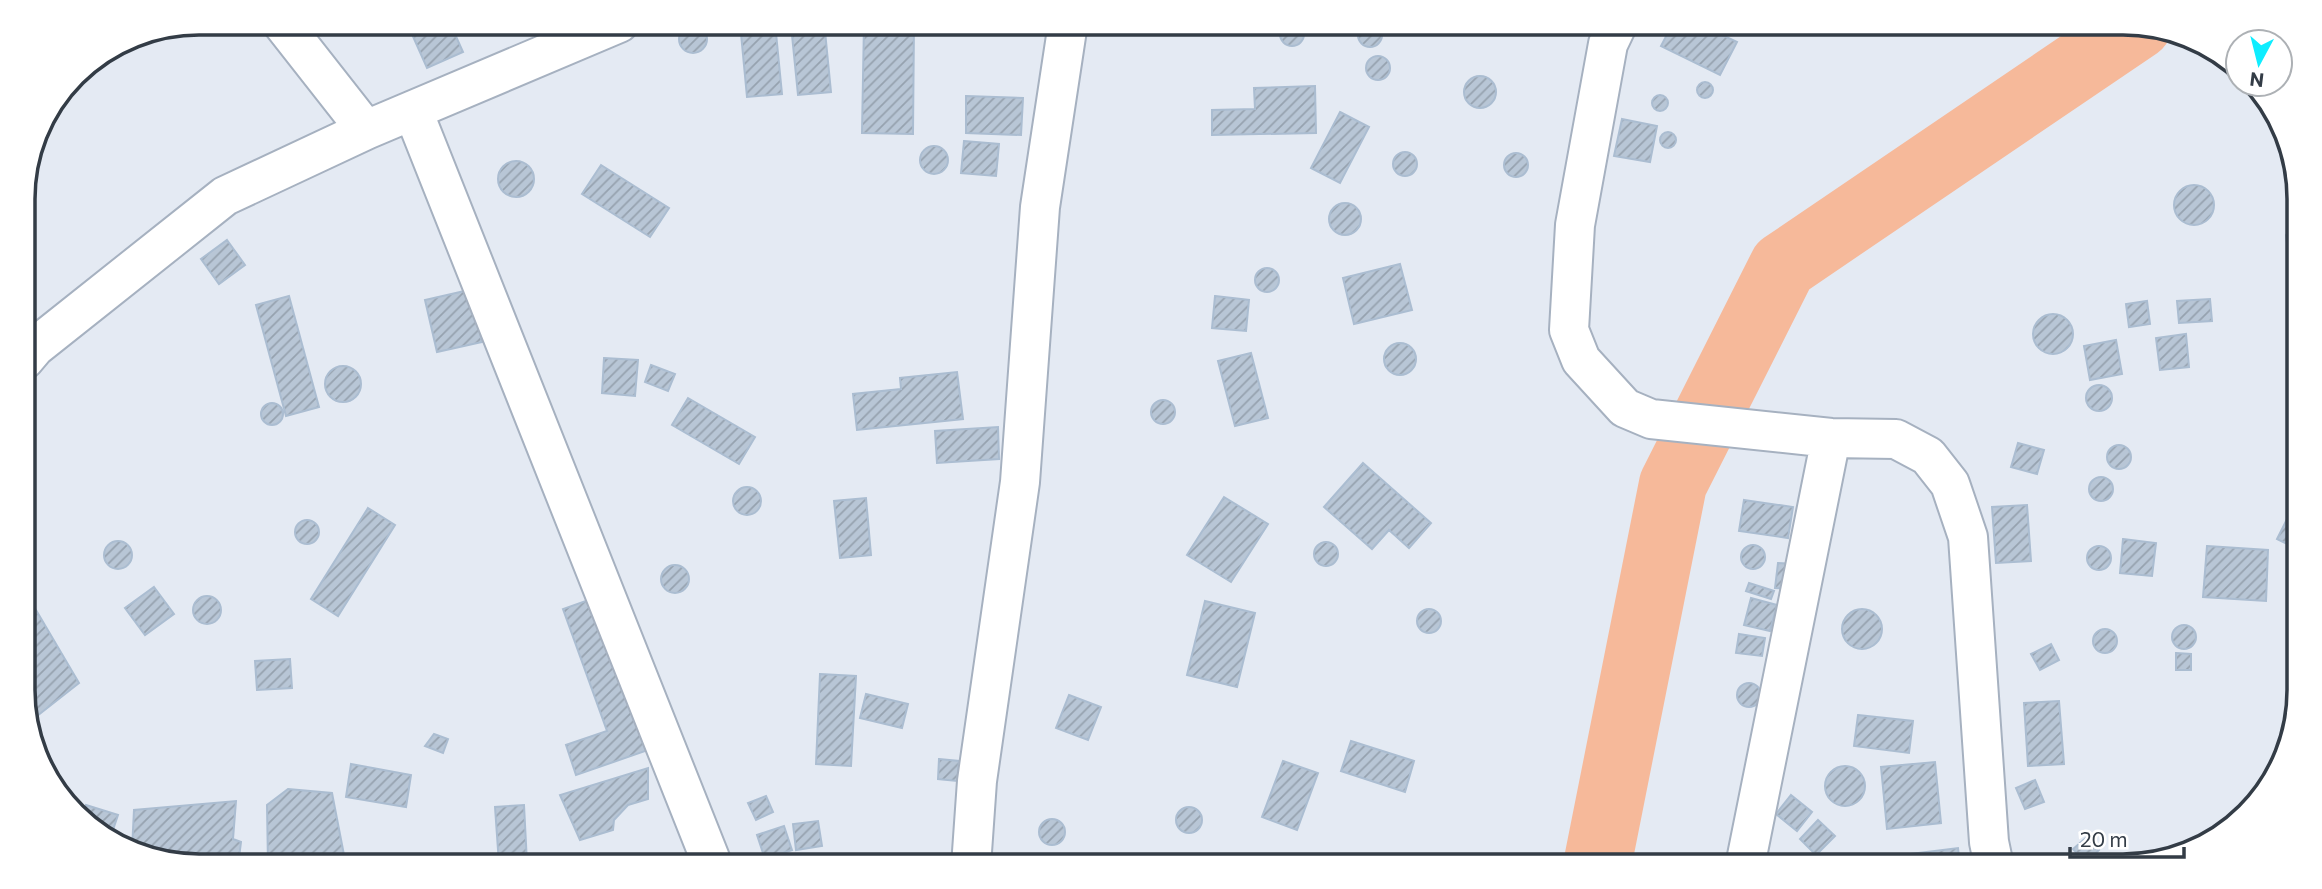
<svg xmlns="http://www.w3.org/2000/svg" width="2322" height="889" font-family="Commissioner,sans-serif">
  <defs>
    <pattern id="building-hatch" width="6" height="6" patternUnits="userSpaceOnUse" patternTransform="scale(1.75)"><rect width="6" height="6" fill="#b8c6d6"/><path d="M-1 1l2-2M0 6l6-6M5 7l2-2" fill="none" stroke="#96a2af"/></pattern>
  </defs>
  <rect width="100%" height="100%" fill="#e4eaf3"/>
  <g fill="none" stroke-linecap="round" stroke-linejoin="round">
    <path stroke="#f6b99a" stroke-width="68" d="M 1597,866 L 1673,484 L 1783,266 L 2138,25"/>
  </g>
  <path fill="url(#building-hatch)" stroke="#abbdd1" stroke-width="2" d="M1280 34a12 12 0 1 1 24 0a12 12 0 1 1-24 0Z
    M1358 35a12 12 0 1 1 24 0a12 12 0 1 1-24 0Z
    M 407,23 L 450,23 L 463,52 L 427,68 Z
    M 740,23 L 775,23 L 782,94 L 747,97 Z
    M 864,23 L 914,23 L 913,134 L 862,133 Z
    M 959,23 L 986,23 L 980,30 L 970,32 Z
    M 1673,23 L 1697,23 L 1737,42 L 1720,75 L 1661,46 Z
    M679 39a14 14 0 1 1 28 0a14 14 0 1 1-28 0Z
    M 825,31 L 831,92 L 798,95 L 792,35 Z
    M1366 68a12 12 0 1 1 24 0a12 12 0 1 1-24 0Z
    M1464 92a16 16 0 1 1 32 0a16 16 0 1 1-32 0Z
    M1697 90a8 8 0 1 1 16 0a8 8 0 1 1-16 0Z
    M 1315,86 L 1316,133 L 1212,135 L 1212,110 L 1255,109 L 1254,88 Z
    M1652 103a8 8 0 1 1 16 0a8 8 0 1 1-16 0Z
    M 966,96 L 1023,98 L 1021,135 L 966,133 Z
    M 1340,112 L 1369,127 L 1340,183 L 1311,168 Z
    M 1622,119 L 1657,126 L 1650,162 L 1614,156 Z
    M1660 140a8 8 0 1 1 16 0a8 8 0 1 1-16 0Z
    M 964,141 L 999,144 L 996,176 L 961,173 Z
    M920 160a14 14 0 1 1 28 0a14 14 0 1 1-28 0Z
    M1393 164a12 12 0 1 1 24 0a12 12 0 1 1-24 0Z
    M1504 165a12 12 0 1 1 24 0a12 12 0 1 1-24 0Z
    M498 179a18 18 0 1 1 36 0a18 18 0 1 1-36 0Z
    M 601,165 L 669,208 L 650,237 L 582,194 Z
    M2174 205a20 20 0 1 1 40 0a20 20 0 1 1-40 0Z
    M1329 219a16 16 0 1 1 32 0a16 16 0 1 1-32 0Z
    M 2296,223 L 2297,223 L 2297,249 L 2287,243 L 2286,235 Z
    M 227,240 L 245,265 L 219,284 L 201,259 Z
    M 1400,264 L 1412,310 L 1354,324 L 1343,278 Z
    M1255 280a12 12 0 1 1 24 0a12 12 0 1 1-24 0Z
    M 469,290 L 482,342 L 437,352 L 425,300 Z
    M 289,296 L 319,407 L 286,416 L 256,305 Z
    M 1215,296 L 1249,300 L 1246,331 L 1212,328 Z
    M 2210,299 L 2212,321 L 2179,323 L 2177,301 Z
    M 2147,301 L 2150,324 L 2129,327 L 2126,304 Z
    M2033 334a20 20 0 1 1 40 0a20 20 0 1 1-40 0Z
    M 2186,334 L 2189,367 L 2160,370 L 2156,338 Z
    M 2116,340 L 2122,374 L 2090,380 L 2084,346 Z
    M1384 359a16 16 0 1 1 32 0a16 16 0 1 1-32 0Z
    M 1251,353 L 1268,418 L 1235,426 L 1218,361 Z
    M 604,358 L 638,360 L 635,396 L 602,393 Z
    M 651,365 L 675,374 L 668,391 L 645,382 Z
    M325 384a18 18 0 1 1 36 0a18 18 0 1 1-36 0Z
    M 957,372 L 963,419 L 857,430 L 853,394 L 901,389 L 900,378 Z
    M2086 398a13 13 0 1 1 26 0a13 13 0 1 1-26 0Z
    M 688,398 L 755,437 L 739,464 L 672,425 Z
    M1151 412a12 12 0 1 1 24 0a12 12 0 1 1-24 0Z
    M261 414a11 11 0 1 1 22 0a11 11 0 1 1-22 0Z
    M 998,427 L 999,459 L 937,463 L 935,431 Z
    M 2018,443 L 2044,450 L 2037,474 L 2011,467 Z
    M2107 457a12 12 0 1 1 24 0a12 12 0 1 1-24 0Z
    M 25,462 L 30,462 L 29,495 L 25,495 Z
    M 1363,463 L 1431,523 L 1409,548 L 1389,530 L 1372,549 L 1324,507 Z
    M2089 489a12 12 0 1 1 24 0a12 12 0 1 1-24 0Z
    M733 501a14 14 0 1 1 28 0a14 14 0 1 1-28 0Z
    M 1224,497 L 1268,524 L 1231,582 L 1187,555 Z
    M 866,498 L 871,555 L 840,558 L 834,501 Z
    M 1744,500 L 1793,507 L 1788,538 L 1739,531 Z
    M 2027,505 L 2031,561 L 1996,563 L 1992,507 Z
    M 368,508 L 395,525 L 338,616 L 311,599 Z
    M 2287,519 L 2293,522 L 2293,547 L 2277,539 Z
    M295 532a12 12 0 1 1 24 0a12 12 0 1 1-24 0Z
    M 2123,539 L 2156,543 L 2152,576 L 2120,573 Z
    M104 555a14 14 0 1 1 28 0a14 14 0 1 1-28 0Z
    M1314 554a12 12 0 1 1 24 0a12 12 0 1 1-24 0Z
    M1741 557a12 12 0 1 1 24 0a12 12 0 1 1-24 0Z
    M2087 558a12 12 0 1 1 24 0a12 12 0 1 1-24 0Z
    M 2207,546 L 2268,550 L 2266,601 L 2203,597 Z
    M 1778,563 L 1795,564 L 1793,589 L 1775,588 Z
    M661 579a14 14 0 1 1 28 0a14 14 0 1 1-28 0Z
    M 1749,583 L 1774,591 L 1771,599 L 1746,591 Z
    M 154,587 L 174,614 L 145,635 L 125,608 Z
    M193 610a14 14 0 1 1 28 0a14 14 0 1 1-28 0Z
    M 597,597 L 651,749 L 576,775 L 566,745 L 607,731 L 563,609 Z
    M 1751,598 L 1777,605 L 1770,631 L 1744,625 Z
    M 1205,601 L 1255,613 L 1237,687 L 1187,675 Z
    M1417 621a12 12 0 1 1 24 0a12 12 0 1 1-24 0Z
    M1842 629a20 20 0 1 1 40 0a20 20 0 1 1-40 0Z
    M 36,610 L 79,683 L 37,716 L 26,697 L 25,619 Z
    M2172 637a12 12 0 1 1 24 0a12 12 0 1 1-24 0Z
    M2093 641a12 12 0 1 1 24 0a12 12 0 1 1-24 0Z
    M 1739,634 L 1765,638 L 1762,656 L 1736,653 Z
    M 2051,644 L 2059,660 L 2040,670 L 2031,654 Z
    M 2176,653 L 2191,654 L 2191,670 L 2176,670 Z
    M 290,659 L 292,688 L 257,690 L 255,661 Z
    M 820,674 L 856,676 L 851,766 L 816,764 Z
    M1737 695a12 12 0 1 1 24 0a12 12 0 1 1-24 0Z
    M 866,694 L 908,704 L 902,728 L 860,718 Z
    M 1069,695 L 1101,707 L 1088,740 L 1056,728 Z
    M 2059,701 L 2064,764 L 2028,766 L 2024,703 Z
    M 1858,715 L 1913,721 L 1909,753 L 1854,746 Z
    M 434,734 L 448,739 L 443,753 L 425,746 Z
    M 1351,741 L 1414,761 L 1405,792 L 1341,771 Z
    M 939,759 L 959,761 L 957,781 L 938,779 Z
    M 1283,761 L 1318,773 L 1297,830 L 1262,817 Z
    M 1935,762 L 1941,823 L 1887,829 L 1881,767 Z
    M 351,764 L 411,775 L 406,807 L 346,797 Z
    M1825 786a20 20 0 1 1 40 0a20 20 0 1 1-40 0Z
    M 648,768 L 648,799 L 628,805 L 614,820 L 613,830 L 580,840 L 560,795 Z
    M 2035,780 L 2044,802 L 2025,809 L 2016,788 Z
    M 288,789 L 332,793 L 345,860 L 268,865 L 267,805 Z
    M 1791,795 L 1812,812 L 1797,831 L 1776,814 Z
    M 766,796 L 773,812 L 756,820 L 748,803 Z
    M 236,801 L 233,839 L 241,842 L 238,866 L 199,866 L 142,857 L 132,850 L 134,810 Z
    M 86,805 L 118,815 L 111,836 L 83,817 Z
    M 524,805 L 527,863 L 499,864 L 495,807 Z
    M1176 820a13 13 0 1 1 26 0a13 13 0 1 1-26 0Z
    M1039 832a13 13 0 1 1 26 0a13 13 0 1 1-26 0Z
    M 1818,820 L 1835,836 L 1816,855 L 1800,839 Z
    M 818,821 L 822,846 L 796,850 L 793,824 Z
    M 784,826 L 792,850 L 765,859 L 757,835 Z
    M 2087,837 L 2099,850 L 2086,863 L 2073,849 Z
    M 2175,847 L 2176,850 L 2139,864 L 2137,854 Z
    M 1958,848 L 1960,866 L 1894,866 L 1893,856 Z
    M 1802,862 L 1834,864 L 1834,866 L 1802,866 Z"/>
  <g fill="none" stroke-linecap="round" stroke-linejoin="round">
    <defs>
      <path id="minor" d="M 282,23 L 366,130
        M 1618,23 L 1608,44 L 1575,225 L 1569,330 L 1581,360 L 1625,408 L 1651,419 L 1831,438 L 1896,439 L 1928,456 L 1950,484 L 1968,537 L 1989,842 L 1994,866
        M 413,111 L 713,866
        M 24,360 L 35,347 L 225,196 L 366,130 L 619,23
        M 971,866 L 977,781 L 1020,482 L 1040,207 L 1068,23
        M 1745,866 L 1831,438"/>
    </defs>
    <use href="#minor" stroke="#a6b1c0" stroke-width="42"/>
    <use href="#minor" stroke="#fff" stroke-width="38"/>
  </g>
  <path d="M0 0H2322V889H0ZM199 35H2123A164 164 0 0 1 2287 199V690A164 164 0 0 1 2123 854H199A164 164 0 0 1 35 690V199A164 164 0 0 1 199 35Z" fill="#fff" fill-rule="evenodd"/>
  <path fill="none" stroke="#333c46" stroke-width="3.5" d="M199 35H2123A164 164 0 0 1 2287 199V690A164 164 0 0 1 2123 854H199A164 164 0 0 1 35 690V199A164 164 0 0 1 199 35Z"/>
  <g transform="translate(2259 63) rotate(187)"><circle r="33" fill="#ffffff" stroke="#adb1b5" stroke-width="2"/>
  <path d="M0-5L12 26L0 18L-12 26Z" fill="#0fedff"/>
  <text y="-10" font-size="19" font-weight="bold" text-anchor="middle" fill="#333c46">N</text>
  </g>
  <path d="M2070 847v10h114v-10" fill="none" stroke="#333c46" stroke-width="3.5"/>
  <text x="2080" y="847" font-size="21" fill="#333c46" stroke="#ffffff" stroke-width="5" paint-order="stroke">20 m</text>
</svg>
